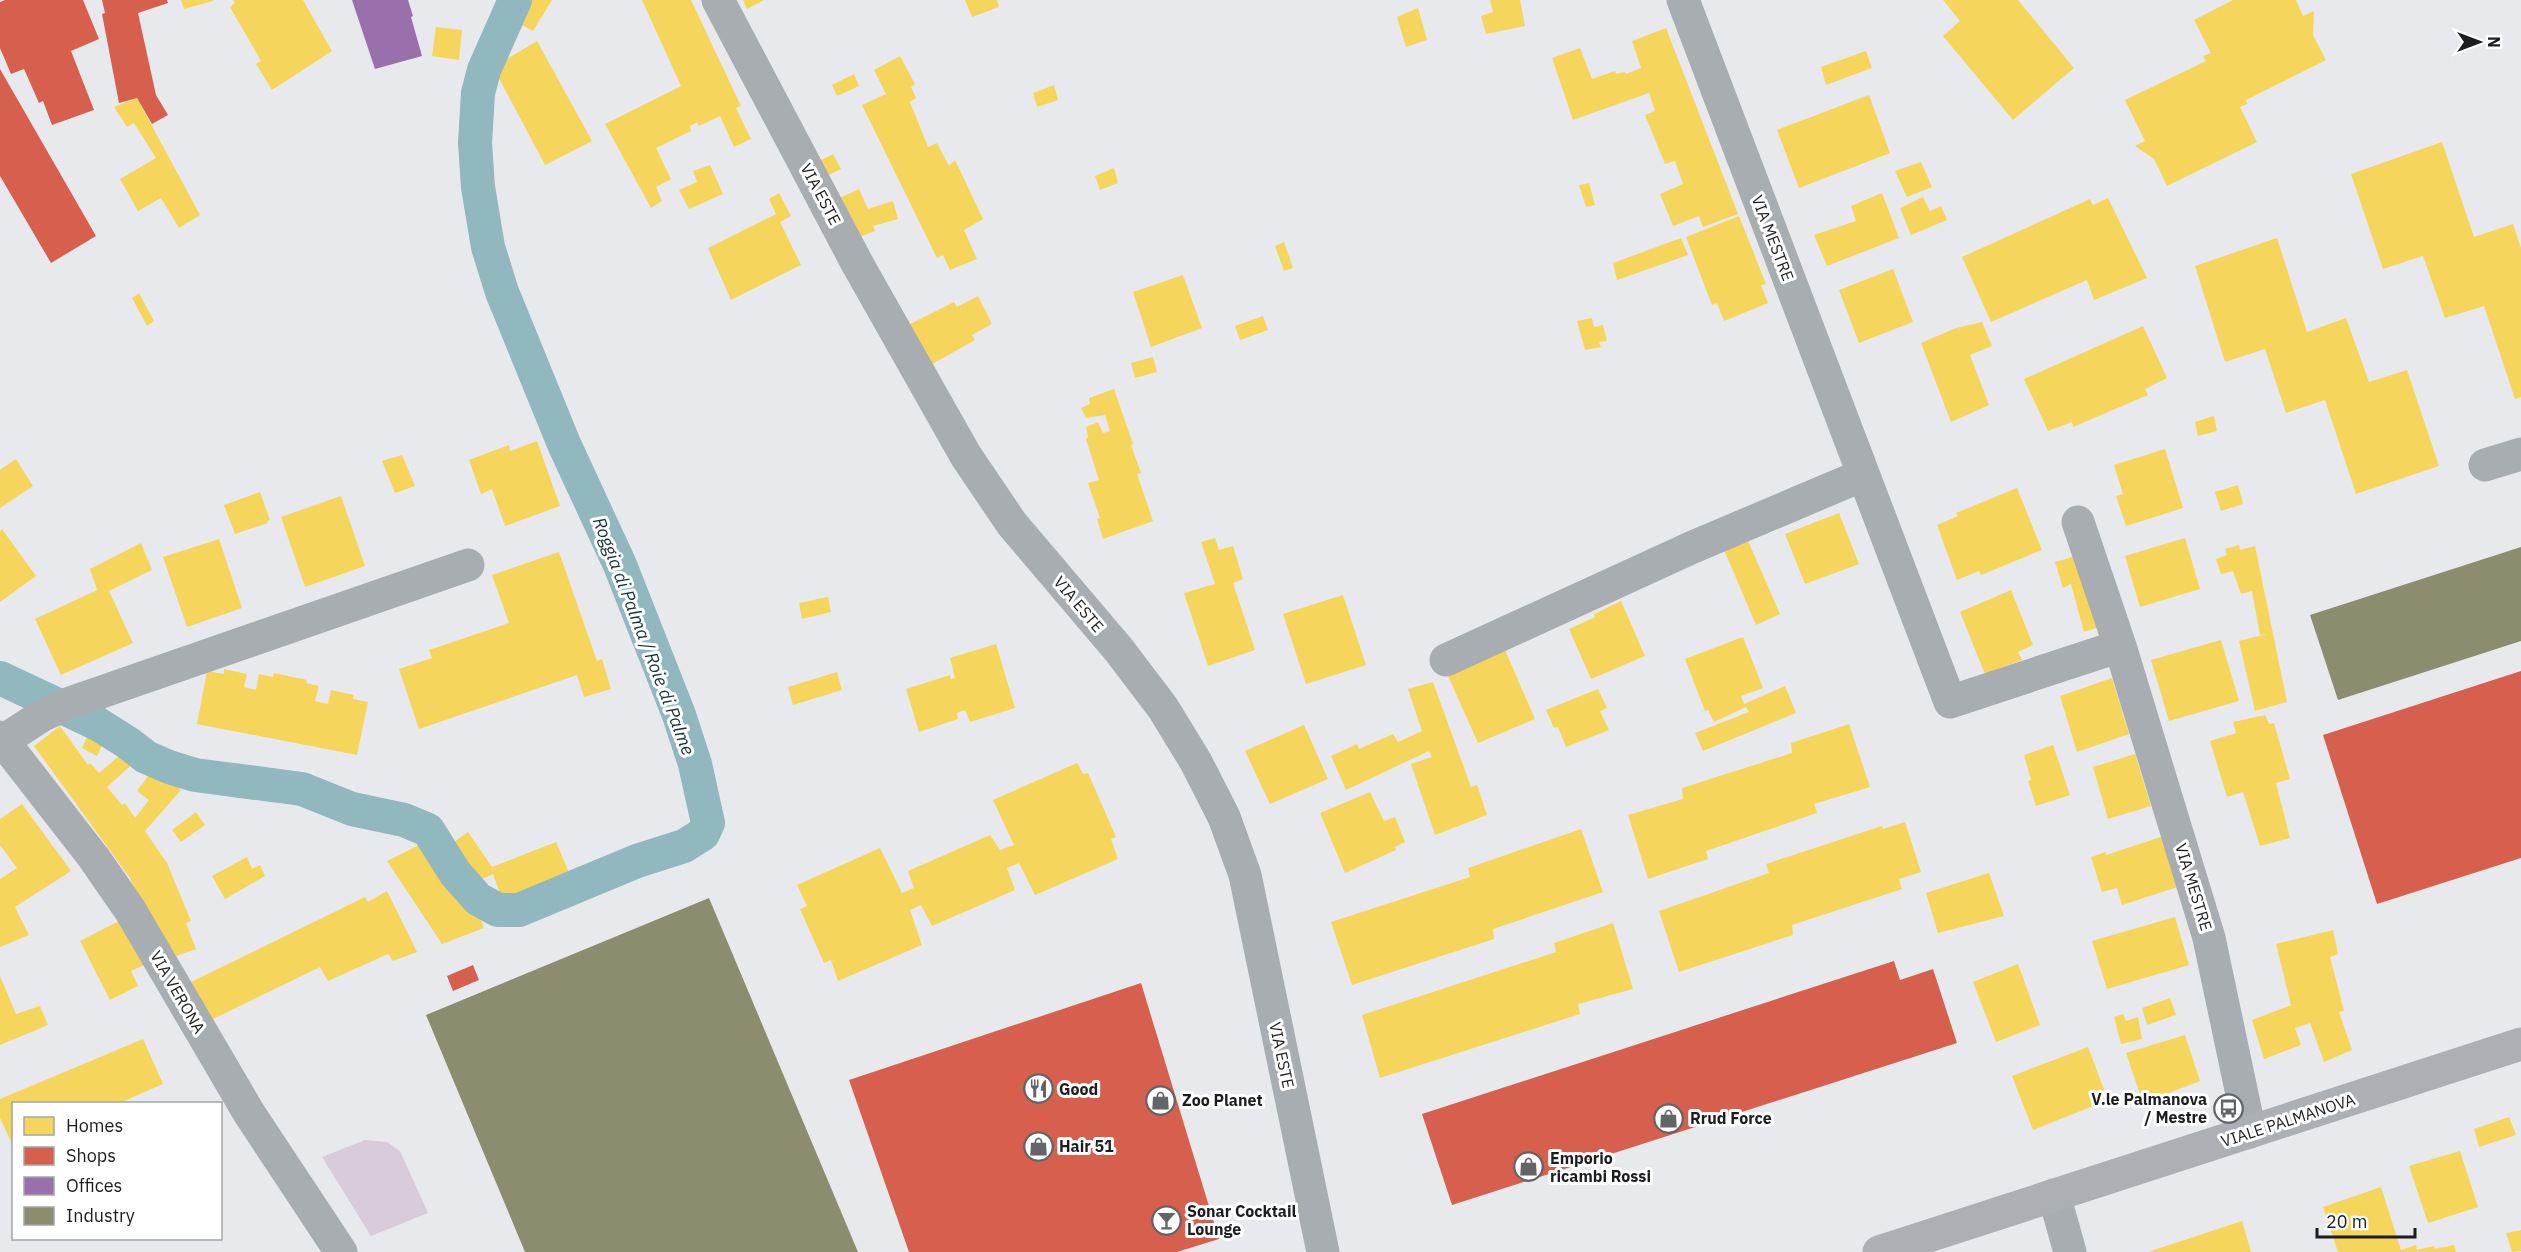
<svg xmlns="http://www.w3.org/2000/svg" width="2521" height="1252" font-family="'IBM Plex Sans',sans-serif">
  <rect width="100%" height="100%" fill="#e8e9ed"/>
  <path fill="#d8ccdb" d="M 365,1140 L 387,1142 L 400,1151 L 428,1213 L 371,1236 L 322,1157 Z"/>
  <path fill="#f6d55c" d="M 181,0 L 213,0 L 213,1 L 184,9 Z
    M 233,0 L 303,0 L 332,51 L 272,90 L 256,64 L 261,61 L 230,7 L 235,3 Z
    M 524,0 L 552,0 L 533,31 L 513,20 Z
    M 642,0 L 691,0 L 741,106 L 736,108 L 751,139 L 734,147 L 720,116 L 699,126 L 697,122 L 690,126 L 691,131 L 656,148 L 671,179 L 656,187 L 662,201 L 651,208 L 605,124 L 681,86 Z
    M 743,0 L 764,0 L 747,9 Z
    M 965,0 L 997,0 L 999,7 L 972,17 Z
    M 1490,0 L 1520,0 L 1525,26 L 1486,34 L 1481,16 L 1493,12 Z
    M 1943,0 L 2018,0 L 2074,68 L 2013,120 L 1943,36 L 1960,21 Z
    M 2233,0 L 2296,0 L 2303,16 L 2314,11 L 2313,35 L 2326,60 L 2246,100 L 2247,104 L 2240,107 L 2257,142 L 2167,186 L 2154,159 L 2135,146 L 2145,141 L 2125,100 L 2206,61 L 2203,56 L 2211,53 L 2194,20 Z
    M 1418,8 L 1427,40 L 1406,47 L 1397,17 Z
    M 436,27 L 462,30 L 459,60 L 432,56 Z
    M 1666,28 L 1738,214 L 1703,227 L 1699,216 L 1673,226 L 1660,194 L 1683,184 L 1675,161 L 1665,164 L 1645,115 L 1655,111 L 1649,93 L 1573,120 L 1552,58 L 1580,48 L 1592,79 L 1615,71 L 1616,74 L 1625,72 L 1626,74 L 1641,68 L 1632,41 Z
    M 537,41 L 592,141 L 545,165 L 493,67 Z
    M 1866,51 L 1872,68 L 1826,85 L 1821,67 Z
    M 900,56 L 915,84 L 911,87 L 916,98 L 910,102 L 928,147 L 937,143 L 949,166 L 955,160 L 983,219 L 964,230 L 977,259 L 950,270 L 943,255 L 937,258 L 862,105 L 886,94 L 874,70 Z
    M 854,74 L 859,86 L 837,96 L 832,85 Z
    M 1054,85 L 1058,100 L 1037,107 L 1033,93 Z
    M 1869,95 L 1890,153 L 1799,188 L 1777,130 Z
    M 137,98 L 200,215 L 179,228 L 161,198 L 138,211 L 120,179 L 156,158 L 134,123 L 127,127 L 114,107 Z
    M 2442,142 L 2474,237 L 2513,224 L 2521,248 L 2521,397 L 2515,399 L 2484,306 L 2445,318 L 2423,256 L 2383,269 L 2351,174 Z
    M 833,154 L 841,169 L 821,179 L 815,163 Z
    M 1921,162 L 1932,187 L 1907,197 L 1895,171 Z
    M 710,165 L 723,194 L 689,209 L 679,190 L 697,182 L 693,171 Z
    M 1114,168 L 1118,183 L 1100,190 L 1095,176 Z
    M 1589,183 L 1595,205 L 1586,207 L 1579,185 Z
    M 859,189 L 868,209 L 893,201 L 898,219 L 873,226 L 875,231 L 857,238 L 831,202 Z
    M 779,193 L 791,216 L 780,222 L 801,265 L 731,300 L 708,248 L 776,214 L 769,199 Z
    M 1882,193 L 1899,238 L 1827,266 L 1814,235 L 1856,221 L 1851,206 Z
    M 1923,197 L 1930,211 L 1941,206 L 1947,220 L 1911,235 L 1900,208 Z
    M 2108,198 L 2147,278 L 2094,300 L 2087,280 L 1991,322 L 1962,257 L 2090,199 L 2093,205 Z
    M 1739,216 L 1766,284 L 1761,285 L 1768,303 L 1724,321 L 1717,303 L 1712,305 L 1686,237 Z
    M 1681,238 L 1688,255 L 1617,280 L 1613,263 Z
    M 2277,238 L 2307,332 L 2346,318 L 2369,382 L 2407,370 L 2439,466 L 2356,494 L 2325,400 L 2286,413 L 2265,349 L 2225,362 L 2195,266 Z
    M 1284,242 L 1293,268 L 1284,271 L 1275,246 Z
    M 1893,269 L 1913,322 L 1859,343 L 1839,290 Z
    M 1183,275 L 1202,328 L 1151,347 L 1133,292 Z
    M 139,293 L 154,321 L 147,326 L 132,298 Z
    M 978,296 L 992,324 L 972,335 L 975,340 L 927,367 L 906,326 L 954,302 L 957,307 Z
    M 1263,316 L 1268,330 L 1240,340 L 1235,326 Z
    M 1592,318 L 1594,327 L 1603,325 L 1607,341 L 1599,342 L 1601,347 L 1585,350 L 1577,321 Z
    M 1982,322 L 1992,346 L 1970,355 L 1989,405 L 1951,422 L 1921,343 L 1956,328 Z
    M 2143,326 L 2167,378 L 2145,389 L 2148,395 L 2073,427 L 2072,422 L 2048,431 L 2024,379 Z
    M 1153,357 L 1157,372 L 1135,378 L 1131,363 Z
    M 1114,389 L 1133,444 L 1131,445 L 1141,473 L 1137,474 L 1153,521 L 1103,539 L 1097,519 L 1100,518 L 1088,483 L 1099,480 L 1086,439 L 1088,437 L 1086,427 L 1098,422 L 1103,433 L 1110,431 L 1105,415 L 1086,418 L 1081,408 L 1090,404 L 1089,398 Z
    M 2214,416 L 2217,431 L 2198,436 L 2195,422 Z
    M 537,441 L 560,506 L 505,526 L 492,489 L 481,494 L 469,460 L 509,445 L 510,451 Z
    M 2165,449 L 2183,508 L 2126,526 L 2116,496 L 2123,494 L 2114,465 Z
    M 402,455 L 415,486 L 395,493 L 382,461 Z
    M 16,459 L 33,486 L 0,508 L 0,470 Z
    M 2238,485 L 2243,504 L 2221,511 L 2215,492 Z
    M 2017,488 L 2042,550 L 1981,575 L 1979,571 L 1957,580 L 1937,525 L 1958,516 L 1956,513 Z
    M 260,492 L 270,520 L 267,521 L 268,523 L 235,534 L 224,505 Z
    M 341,496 L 365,566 L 305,587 L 281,517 Z
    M 1839,513 L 1859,564 L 1805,584 L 1785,534 Z
    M 2,529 L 36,576 L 0,602 L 0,531 Z
    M 1745,534 L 1780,614 L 1756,625 L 1722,545 Z
    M 1215,538 L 1219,550 L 1233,546 L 1243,579 L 1233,583 L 1255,650 L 1208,666 L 1184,593 L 1215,584 L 1201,542 Z
    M 2185,538 L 2200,589 L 2140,607 L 2125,556 Z
    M 219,539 L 242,608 L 187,627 L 163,557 Z
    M 141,543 L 152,570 L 109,591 L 133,643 L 61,675 L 35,619 L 97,590 L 90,569 Z
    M 2239,545 L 2240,550 L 2255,546 L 2287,702 L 2255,711 L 2239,641 L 2267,634 L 2260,635 L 2252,591 L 2241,594 L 2233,571 L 2221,574 L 2216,559 L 2227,555 L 2225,549 Z
    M 559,552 L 597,661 L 602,659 L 611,689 L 584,697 L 577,675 L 419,729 L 399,669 L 432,658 L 429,650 L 509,623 L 492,575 Z
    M 2083,554 L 2108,624 L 2084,632 L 2071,584 L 2063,588 L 2055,562 Z
    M 2011,590 L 2033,645 L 2018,652 L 2022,660 L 1985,674 L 1960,612 Z
    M 1343,595 L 1366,665 L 1306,684 L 1283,614 Z
    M 828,597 L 831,612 L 802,619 L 799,603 Z
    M 1621,601 L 1645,656 L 1591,679 L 1569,629 L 1595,617 L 1594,614 Z
    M 1743,637 L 1763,688 L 1741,696 L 1744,704 L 1785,686 L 1796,713 L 1703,751 L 1695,733 L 1749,712 L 1746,707 L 1714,722 L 1708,710 L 1705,711 L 1685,659 Z
    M 2221,640 L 2239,701 L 2169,721 L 2151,660 Z
    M 996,644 L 1015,708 L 970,722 L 965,710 L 957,713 L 958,719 L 919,732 L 906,689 L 950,675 L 951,679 L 955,678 L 950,658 Z
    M 1505,650 L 1535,719 L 1478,743 L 1448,676 Z
    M 224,669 L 247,674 L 244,687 L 256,690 L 259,674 L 273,677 L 274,673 L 307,680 L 306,683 L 319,686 L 315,701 L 328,704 L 331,690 L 354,695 L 353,699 L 368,702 L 357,755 L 197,724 L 207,671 L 224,674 Z
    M 837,672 L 842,690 L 793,705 L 788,687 Z
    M 2112,678 L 2129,734 L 2077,752 L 2060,696 Z
    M 1433,682 L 1471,787 L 1477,785 L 1487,815 L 1435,835 L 1411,764 L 1432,757 L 1429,751 L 1346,790 L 1331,756 L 1357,744 L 1359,749 L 1393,734 L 1398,742 L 1422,731 L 1408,689 Z
    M 1598,689 L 1607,708 L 1600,711 L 1609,730 L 1566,747 L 1558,727 L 1554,728 L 1546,710 Z
    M 2265,715 L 2269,724 L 2274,723 L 2290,779 L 2276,783 L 2290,838 L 2260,846 L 2243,792 L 2227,797 L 2210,741 L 2236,733 L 2233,722 Z
    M 1849,724 L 1870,787 L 1814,804 L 1817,813 L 1706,851 L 1708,859 L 1648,879 L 1628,815 L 1683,799 L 1682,788 L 1792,753 L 1791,743 Z
    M 1304,725 L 1328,779 L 1270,804 L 1245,751 Z
    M 60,726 L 88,765 L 90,763 L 99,773 L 125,751 L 137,760 L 107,787 L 122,805 L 125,803 L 135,818 L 149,800 L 137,791 L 154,768 L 172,780 L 181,790 L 145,831 L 167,863 L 191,921 L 186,923 L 196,949 L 171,958 L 155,937 L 130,878 L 34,746 Z
    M 88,735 L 104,742 L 97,756 L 82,748 Z
    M 2053,745 L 2070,795 L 2036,806 L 2028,781 L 2031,780 L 2024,755 Z
    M 2135,754 L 2151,806 L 2108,819 L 2093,767 Z
    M 1077,763 L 1083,774 L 1088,773 L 1116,837 L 1111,839 L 1118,859 L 1035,895 L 1019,863 L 1007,868 L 1015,890 L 932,926 L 921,905 L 910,910 L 922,945 L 838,981 L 831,960 L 824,963 L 800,909 L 807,906 L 797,885 L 880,848 L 902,893 L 914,888 L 908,871 L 990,835 L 1000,850 L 1014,845 L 993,800 Z
    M 1370,792 L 1384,821 L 1395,817 L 1405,842 L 1395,847 L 1396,850 L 1345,873 L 1320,813 Z
    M 22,804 L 71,871 L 15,907 L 29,935 L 0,947 L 0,879 L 17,868 L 0,845 L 0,819 Z
    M 196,812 L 205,825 L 181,842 L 172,830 Z
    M 1905,822 L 1921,872 L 1899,879 L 1902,889 L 1792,925 L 1793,935 L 1679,972 L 1659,911 L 1769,873 L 1766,864 L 1882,826 L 1883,829 Z
    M 1581,829 L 1603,892 L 1493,929 L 1494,939 L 1352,985 L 1331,922 L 1470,877 L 1468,868 Z
    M 468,832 L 492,867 L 556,842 L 572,880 L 525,900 L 503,902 L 493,874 L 469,885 L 444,849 Z
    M 2164,836 L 2181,886 L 2122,905 L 2117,888 L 2102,892 L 2091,857 L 2106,852 L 2106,855 Z
    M 427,841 L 477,910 L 484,928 L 442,944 L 387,861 Z
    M 247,857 L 252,869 L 260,865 L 265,876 L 225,899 L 212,876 Z
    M 1989,873 L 2004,916 L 1938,933 L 1926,893 Z
    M 387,891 L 417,952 L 393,961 L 388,954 L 328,981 L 320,967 L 207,1022 L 185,985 L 365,897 L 368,902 Z
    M 2175,917 L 2189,965 L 2107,989 L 2092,941 Z
    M 121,920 L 144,965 L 131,971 L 138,986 L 110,1000 L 80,941 Z
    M 1613,923 L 1633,989 L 1578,1004 L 1580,1014 L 1380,1078 L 1362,1015 L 1556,952 L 1554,943 Z
    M 2333,930 L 2338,954 L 2330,957 L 2344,1011 L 2339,1012 L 2352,1050 L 2324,1062 L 2310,1023 L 2295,1028 L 2301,1045 L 2264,1059 L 2252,1020 L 2291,1005 L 2276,944 Z
    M 2018,964 L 2040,1025 L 1996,1042 L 1973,982 Z
    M 0,976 L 16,1014 L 40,1006 L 48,1025 L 0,1045 Z
    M 2170,998 L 2176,1015 L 2147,1025 L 2142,1008 Z
    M 2123,1014 L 2126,1021 L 2138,1017 L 2142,1039 L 2121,1044 L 2114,1017 Z
    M 2185,1035 L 2200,1081 L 2143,1103 L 2126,1053 Z
    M 143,1039 L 163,1084 L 117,1104 L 14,1104 L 14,1148 L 0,1118 L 0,1099 Z
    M 2088,1047 L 2108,1100 L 2033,1130 L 2012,1076 Z
    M 2509,1117 L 2516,1135 L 2479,1147 L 2474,1129 Z
    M 2460,1151 L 2478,1207 L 2428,1223 L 2409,1166 Z
    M 2381,1187 L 2401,1250 L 2416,1245 L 2417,1250 L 2434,1246 L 2435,1249 L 2454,1245 L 2456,1252 L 2338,1252 L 2323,1207 Z
    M 2242,1221 L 2251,1252 L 2148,1252 Z
    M 2521,1230 L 2521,1251 L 2512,1252 L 2506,1233 Z"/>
  <path fill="#d6604d" d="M 5,0 L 83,0 L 99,39 L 71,51 L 94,110 L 52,125 L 43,101 L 39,103 L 24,69 L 11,74 L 0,48 L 0,2 Z
    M 102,0 L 167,0 L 168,3 L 138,13 L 156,95 L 168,115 L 152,124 L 137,98 L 119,103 L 102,14 L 105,13 Z
    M 0,69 L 96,236 L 51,263 L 0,176 Z
    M 2521,671 L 2521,858 L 2377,904 L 2323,735 Z
    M 1894,961 L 1900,980 L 1933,969 L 1957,1043 L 1452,1205 L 1422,1114 Z
    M 473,965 L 479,980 L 453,991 L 447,976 Z
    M 1141,983 L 1219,1239 L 1177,1252 L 909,1252 L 849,1080 Z"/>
  <path fill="#9970ab" d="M 352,0 L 408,0 L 413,16 L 411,17 L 422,56 L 375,69 Z"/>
  <path fill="#8c8c6e" d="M 2521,547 L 2521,641 L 2338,700 L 2310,615 Z
    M 709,898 L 858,1252 L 525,1252 L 426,1015 Z"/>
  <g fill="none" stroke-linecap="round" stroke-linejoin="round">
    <path stroke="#90b8be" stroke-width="34" d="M 0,678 L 98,724 L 128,743 L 146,757 L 169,767 L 195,775 L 302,789 L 352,809 L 404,820 L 428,830 L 455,873 L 478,899 L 498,910 L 519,910 L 637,861 L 684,846 L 703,834 L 708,823 L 695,764 L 679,715 L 620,565 L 564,444 L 502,292 L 488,247 L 478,187 L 475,143 L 478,93 L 484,70 L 515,0"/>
    <path stroke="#a8adb1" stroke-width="33" d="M 718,0 L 858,265 L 966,456 L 1012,524 L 1119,650 L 1163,708 L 1196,762 L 1224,817 L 1245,875 L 1323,1252
      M 1683,0 L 1950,702 L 2120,646
      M 2485,465 L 2521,454
      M 2078,522 L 2120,646 L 2209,938 L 2250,1132
      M 1446,660 L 1693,547 L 1863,475
      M 0,737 L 94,858 L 130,910 L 249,1113 L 341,1252
      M 3,741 L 43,715 L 67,704 L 468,565
      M 2054,1195 L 2070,1252"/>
    <path stroke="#acb0b4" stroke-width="33" d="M 1879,1252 L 2521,1044"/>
  </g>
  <defs>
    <symbol id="restaurant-ring" viewBox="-11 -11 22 22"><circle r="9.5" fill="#fff" stroke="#636467" stroke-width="1.5"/><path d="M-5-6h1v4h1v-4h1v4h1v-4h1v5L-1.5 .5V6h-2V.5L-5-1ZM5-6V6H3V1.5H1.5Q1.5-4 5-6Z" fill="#636467"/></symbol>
    <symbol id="shop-ring" viewBox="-11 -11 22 22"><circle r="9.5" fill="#fff" stroke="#636467" stroke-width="1.5"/><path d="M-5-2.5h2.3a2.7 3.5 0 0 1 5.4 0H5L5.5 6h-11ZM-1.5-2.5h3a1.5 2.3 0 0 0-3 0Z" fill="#636467"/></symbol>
    <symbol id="bus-ring" viewBox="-11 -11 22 22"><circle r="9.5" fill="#fff" stroke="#636467" stroke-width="1.5"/><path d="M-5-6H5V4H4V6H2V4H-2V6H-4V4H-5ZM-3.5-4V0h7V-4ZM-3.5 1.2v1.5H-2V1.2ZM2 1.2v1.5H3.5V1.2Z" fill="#636467"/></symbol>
    <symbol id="bar-ring" viewBox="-11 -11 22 22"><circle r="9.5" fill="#fff" stroke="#636467" stroke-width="1.5"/><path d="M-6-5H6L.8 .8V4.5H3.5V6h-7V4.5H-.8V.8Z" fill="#636467"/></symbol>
  </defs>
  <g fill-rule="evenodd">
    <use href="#restaurant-ring" x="1022" y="1072" width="33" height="33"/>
    <use href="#shop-ring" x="1144" y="1084" width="33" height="33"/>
    <use href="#bus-ring" x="2212" y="1092" width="33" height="33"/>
    <use href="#shop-ring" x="1652" y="1102" width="33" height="33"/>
    <use href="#shop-ring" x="1022" y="1130" width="33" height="33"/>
    <use href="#shop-ring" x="1512" y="1150" width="33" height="33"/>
    <use href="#bar-ring" x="1150" y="1204" width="33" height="33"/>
  </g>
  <g text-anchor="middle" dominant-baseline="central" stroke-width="6" stroke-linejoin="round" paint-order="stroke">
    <g font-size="16" fill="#1b1d1f" stroke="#fff">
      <text transform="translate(821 194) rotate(62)">VIA ESTE</text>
      <text transform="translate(1773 238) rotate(69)">VIA MESTRE</text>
      <text transform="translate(1079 604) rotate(50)">VIA ESTE</text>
      <text transform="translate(2194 887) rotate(73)">VIA MESTRE</text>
      <text transform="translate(178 992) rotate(60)">VIA VERONA</text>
      <text transform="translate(1282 1055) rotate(78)">VIA ESTE</text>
      <text transform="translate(2288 1120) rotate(-18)">VIALE PALMANOVA</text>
    </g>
    <g font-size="16" font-weight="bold" fill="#1b1d1f" stroke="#fff" text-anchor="start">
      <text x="1059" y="1089">Good</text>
      <text x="2207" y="1099" text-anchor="end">V.le Palmanova<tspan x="2207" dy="18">/ Mestre</tspan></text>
      <text x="1182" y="1100">Zoo Planet</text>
      <text x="1690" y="1118">Rrud Force</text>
      <text x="1059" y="1146">Hair 51</text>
      <text x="1550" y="1158">Emporio<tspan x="1550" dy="18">ricambi Rossi</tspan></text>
      <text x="1187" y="1211">Sonar Cocktail<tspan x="1187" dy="18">Lounge</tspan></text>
    </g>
    <g font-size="18" font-style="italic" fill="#153236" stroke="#fff">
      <text transform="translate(644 636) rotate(69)">Roggia di Palma / Roie di Palme</text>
    </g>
  </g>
  <rect x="12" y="1102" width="210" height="138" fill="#ffffff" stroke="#a4a5a5" stroke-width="1.5"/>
  <rect x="24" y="1117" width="30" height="18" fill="#f6d55c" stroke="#a4a5a5" stroke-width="1.5"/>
  <text x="66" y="1132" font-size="18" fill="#1b1d1f">Homes</text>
  <rect x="24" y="1147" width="30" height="18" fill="#d6604d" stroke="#a4a5a5" stroke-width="1.5"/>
  <text x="66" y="1162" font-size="18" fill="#1b1d1f">Shops</text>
  <rect x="24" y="1177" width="30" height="18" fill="#9970ab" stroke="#a4a5a5" stroke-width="1.5"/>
  <text x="66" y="1192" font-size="18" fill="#1b1d1f">Offices</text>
  <rect x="24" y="1207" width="30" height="18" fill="#8c8c6e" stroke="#a4a5a5" stroke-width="1.5"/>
  <text x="66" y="1222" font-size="18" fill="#1b1d1f">Industry</text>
  <g transform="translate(2479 42) rotate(90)" stroke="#ffffff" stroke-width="4.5" paint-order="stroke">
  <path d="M0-4.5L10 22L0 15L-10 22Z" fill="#1b1d1f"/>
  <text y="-9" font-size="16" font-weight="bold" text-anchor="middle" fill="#1b1d1f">N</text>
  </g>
  <path d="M2317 1228v9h98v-9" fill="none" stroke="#1b1d1f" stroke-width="3"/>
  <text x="2326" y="1228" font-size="18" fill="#1b1d1f" stroke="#ffffff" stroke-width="4.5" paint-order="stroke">20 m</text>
</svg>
